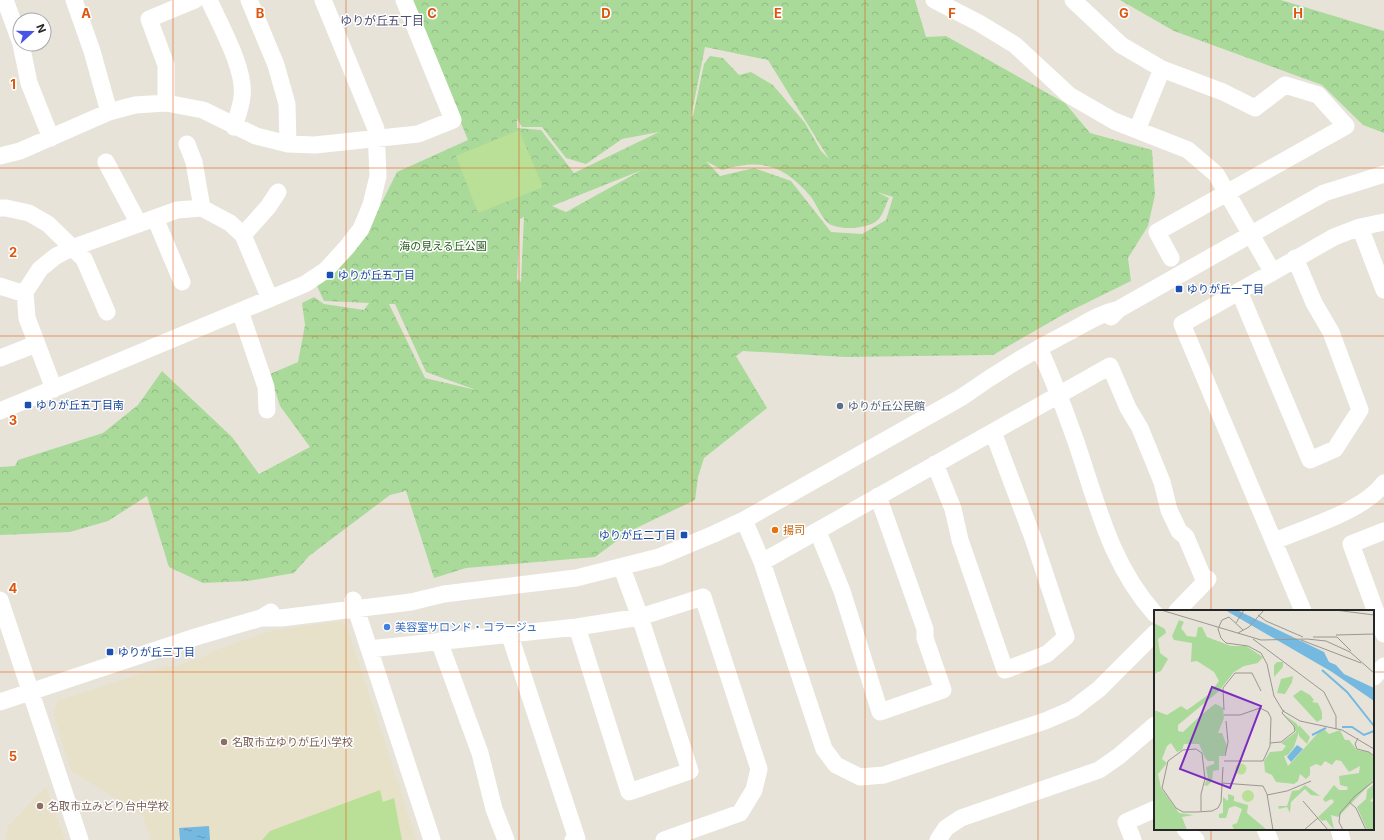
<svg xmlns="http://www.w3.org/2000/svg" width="1384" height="840" font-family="Inter,'Noto Sans JP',sans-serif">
  <defs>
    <pattern id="forest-crowns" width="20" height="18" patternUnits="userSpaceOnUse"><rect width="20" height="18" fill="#a9da9a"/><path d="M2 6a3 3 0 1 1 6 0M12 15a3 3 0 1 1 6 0" fill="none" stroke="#91bb85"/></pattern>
    <pattern id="water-ripples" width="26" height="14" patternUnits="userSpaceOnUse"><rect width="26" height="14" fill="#75b9e1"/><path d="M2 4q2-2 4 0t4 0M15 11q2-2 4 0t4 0" fill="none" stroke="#6096b6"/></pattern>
  </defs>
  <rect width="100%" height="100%" fill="#e8e3d9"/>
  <path fill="#e8e1ca" d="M 341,621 L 347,626 L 417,840 L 150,840 L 143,816 L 71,771 L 53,713 L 59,700 L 166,666 L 176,666 L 205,656 L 212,651 L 274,630 Z
    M 46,786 L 65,840 L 5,840 L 8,826 Z"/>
  <path fill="url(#forest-crowns)" fill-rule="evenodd" d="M 410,0 L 915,0 L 926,37 L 946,36 L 1065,103 L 1090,133 L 1152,150 L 1155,195 L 1148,226 L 1128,258 L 1131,281 L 1064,314 L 993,355 L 845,357 L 743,351 L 736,356 L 767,408 L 704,458 L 698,477 L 695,500 L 630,531 L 595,557 L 466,568 L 434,578 L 406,491 L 390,495 L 309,556 L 294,573 L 248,581 L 203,583 L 169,567 L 147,496 L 108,521 L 70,532 L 0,535 L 0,467 L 15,466 L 18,460 L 103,433 L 138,405 L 162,371 L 232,437 L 259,474 L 310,447 L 280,406 L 270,374 L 298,362 L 305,325 L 302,303 L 314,297 L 324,304 L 364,310 L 369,303 L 324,301 L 316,284 L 368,230 L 397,172 L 468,140 ZM 705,47 L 768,60 L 829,159 L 821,151 L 805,123 L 773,85 L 751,72 L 739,75 L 723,58 L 710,56 L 704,64 L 693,116 L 691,117 ZM 517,119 L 522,127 L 542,127 L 566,158 L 586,164 L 622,139 L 659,132 L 574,173 L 541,130 L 517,128 ZM 706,161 L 722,170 C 761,158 784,165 811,197 C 817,205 821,217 828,223 C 839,231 868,229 878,220 C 883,215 886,204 889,198 L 877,192 L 893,197 L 886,220 L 862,234 L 831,232 L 791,181 L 754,168 L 720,176 ZM 642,170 L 566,212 L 552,206 ZM 524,217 L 521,282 L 517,279 L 520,219 ZM 389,304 L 395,304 L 426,372 L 476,390 L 425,378 Z
    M 1120,0 L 1281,0 L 1384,31 L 1384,133 L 1363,125 L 1322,85 L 1174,31 Z"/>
  <path fill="#bae097" d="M 519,130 L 543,187 L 478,213 L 456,156 Z
    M 380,790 L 383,802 L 394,798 L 402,840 L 262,840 L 270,831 Z"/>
  <path fill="url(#water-ripples)" d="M 209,826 L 210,840 L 180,840 L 179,828 Z"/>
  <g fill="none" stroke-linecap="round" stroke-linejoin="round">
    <path stroke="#fff" stroke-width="17" d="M 5,0 L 20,41
      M 74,0 L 92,51 L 109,112
      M 209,0 C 220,25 246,70 242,97 C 241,107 237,117 234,127
      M 249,0 L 276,65 L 287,104 L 288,144
      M 934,0 L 979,23 L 1015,45 L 1069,95 L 1114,121 L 1188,150 L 1216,174 L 1272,271
      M 1073,0 L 1121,45 L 1162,69 L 1223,92 L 1255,108 L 1285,85 L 1318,95 L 1346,126 L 1157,232 L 1171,258
      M 21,44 L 29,83 L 51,138
      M 166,103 L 166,65 L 149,19 L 195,0
      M 1137,130 L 1162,69
      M 187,144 L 194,162 L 202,208
      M 0,156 L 20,151 L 109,112 L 135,105 L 166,103 L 203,110 L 256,136 L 288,144 L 315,145 L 418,134 L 453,120 L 404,0
      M 106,162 L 139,224
      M 0,208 L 6,208 L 29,213 L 48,224 L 84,259 L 107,312
      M 155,218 L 182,282
      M 1360,227 L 1384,290
      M 243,235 L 268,207 L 278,192
      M 0,286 L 25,294
      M 1239,291 L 1310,460 L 1335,449 L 1360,410 L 1331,332 L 1314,303 L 1295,258
      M 240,311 L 266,387 L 267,410
      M 1111,317 L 1119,309 L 1324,193 L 1384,174
      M 1039,348 C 1053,378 1064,408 1075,439 C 1097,502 1109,562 1155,614
      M 0,358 L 36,344
      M 54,389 L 27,318 L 25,292 L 40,269 L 56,256 L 72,248 L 177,210 L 202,208 L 230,223 L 243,235 L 270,299
      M 0,411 L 305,284 L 326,270 L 347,247 L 361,229 L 371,205 L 378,176 L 376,129 L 323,0
      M 935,464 L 953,509 L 960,540 L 1005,670 L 1047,654 L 1066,637 L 1033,538 L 993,432
      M 744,520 L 762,562 L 824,749 L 836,765 L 860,777 L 884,775 L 1045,721 L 1073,709 L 1099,689 L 1155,633
      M 1384,531 L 1351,544 L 1384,634
      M 818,532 L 842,591 L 880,712 L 943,690 L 925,638 L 925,629 L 878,496
      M 1275,541 C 1307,527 1364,511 1384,483
      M 762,562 L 1110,366 L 1128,408 L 1140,428 L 1162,482 L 1169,510 L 1179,531 L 1186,537 L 1205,582
      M 0,600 L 80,840
      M 353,600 L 432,840
      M 1177,611 L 1208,579
      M 1303,611 L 1182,324 L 1334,237 L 1360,227 L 1384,222
      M 261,618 L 281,618 L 411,602 L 444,594 L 576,578 L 659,557 L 714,534 L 744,520 L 962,397 C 996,373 1032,351 1069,332 C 1086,323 1101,313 1119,309
      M 577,627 L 629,792 L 690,771 L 640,617 L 622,568
      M 509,633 L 577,839 L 573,840
      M 439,641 L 480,753 L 494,809 L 506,840
      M 369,649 L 577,627 L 640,617 L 703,597 L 759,769 L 754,790 L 740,813 L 664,840
      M 1374,677 L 1384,666
      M 0,702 L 192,638 L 261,618 L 271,612
      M 1185,829 L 1196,840
      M 1265,829 L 1270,840
      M 1339,829 L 1342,840
      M 938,840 L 946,828 L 961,818 L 1099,770 L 1119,756 L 1155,725
      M 1133,840 L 1126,822 L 1155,809"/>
  </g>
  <path fill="none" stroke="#de560d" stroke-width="1" stroke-opacity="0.55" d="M 173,0 L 173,840M 346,0 L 346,840M 519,0 L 519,840M 692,0 L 692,840M 865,0 L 865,840M 1038,0 L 1038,840M 1211,0 L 1211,611M 0,168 L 1384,168M 0,336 L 1384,336M 0,504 L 1384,504M 0,672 L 1155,672M 1373,672 L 1384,672M 1211,829 L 1211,840"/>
  <g fill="#1a4fb4" stroke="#fff" stroke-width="1.5">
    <rect x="326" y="271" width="8" height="8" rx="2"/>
    <rect x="1175" y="285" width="8" height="8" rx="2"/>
    <rect x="24" y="401" width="8" height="8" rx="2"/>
    <rect x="680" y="531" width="8" height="8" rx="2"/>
    <rect x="106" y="648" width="8" height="8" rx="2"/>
  </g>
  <circle fill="#5c6f8a" stroke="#fff" stroke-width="1.5" cx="840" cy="406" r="4"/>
  <circle fill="#e8710a" stroke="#fff" stroke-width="1.5" cx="775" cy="530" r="4"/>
  <circle fill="#3f7fe0" stroke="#fff" stroke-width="1.5" cx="387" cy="627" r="4"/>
  <g fill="#8d6e63" stroke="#fff" stroke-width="1.5">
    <circle cx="224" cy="742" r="4"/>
    <circle cx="40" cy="806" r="4"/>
  </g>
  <g text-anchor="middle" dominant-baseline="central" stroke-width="3" stroke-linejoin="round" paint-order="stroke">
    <g font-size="11" fill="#265b1f" stroke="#fff">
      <text x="443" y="246">海の見える丘公園</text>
    </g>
    <g font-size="11" fill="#164399" stroke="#fff" text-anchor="start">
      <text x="338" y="275">ゆりが丘五丁目</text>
      <text x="1187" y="289">ゆりが丘一丁目</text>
      <text x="36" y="405">ゆりが丘五丁目南</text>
      <text x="676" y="535" text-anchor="end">ゆりが丘二丁目</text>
      <text x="118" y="652">ゆりが丘三丁目</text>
    </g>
    <g font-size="11" fill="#4e5e75" stroke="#fff" text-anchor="start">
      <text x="848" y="406">ゆりが丘公民館</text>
    </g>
    <g font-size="11" fill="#c56008" stroke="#fff" text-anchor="start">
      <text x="783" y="530">揚司</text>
    </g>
    <g font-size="11" fill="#366cbe" stroke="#fff" text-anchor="start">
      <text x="395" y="627">美容室サロンド・コラージュ</text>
    </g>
    <g font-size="11" fill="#785e54" stroke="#fff" text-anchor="start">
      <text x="232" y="742">名取市立ゆりが丘小学校</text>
      <text x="48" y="806">名取市立みどり台中学校</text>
    </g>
    <g font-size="12" fill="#4c4f72" stroke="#fff">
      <text x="382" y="20">ゆりが丘五丁目</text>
    </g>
  </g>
  <g transform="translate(1154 610)">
    <rect width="220" height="220" fill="#e8e3d9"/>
    <path d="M 25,10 L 30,12 L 27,18 L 33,26 L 42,27 L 44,17 L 48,17 L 53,27 L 77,36 L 92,36 L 109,47 L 104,53 L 90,56 L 80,62 L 65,81 L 24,115 L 24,121 L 29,122 L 47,105 L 61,94 L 64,95 L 69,98 L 70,108 L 64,123 L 68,123 L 73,136 L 70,146 L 65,146 L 65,160 L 59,161 L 58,171 L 53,176 L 50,175 L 54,168 L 52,157 L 60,154 L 60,151 L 54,151 L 51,148 L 45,134 L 30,134 L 28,140 L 23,142 L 17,133 L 13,136 L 8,149 L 13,153 L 4,164 L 7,178 L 25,203 L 40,205 L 28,207 L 33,220 L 0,220 L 0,100 L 13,105 L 27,96 L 33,100 L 54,85 L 65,71 L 60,62 L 43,51 L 37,52 L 38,33 L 20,30 L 18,26 ZM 0,13 L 11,19 L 12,23 L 4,29 L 6,43 L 14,49 L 7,61 L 0,64 ZM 123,52 L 129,52 L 129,57 L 120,67 L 120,55 ZM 139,66 L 138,72 L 131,84 L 123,83 L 127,69 ZM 147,80 L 156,85 L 160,90 L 158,92 L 164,93 L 168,102 L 168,109 L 163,112 L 139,86 ZM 129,104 L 142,113 L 146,119 L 140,137 L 134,145 L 130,146 L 134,156 L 165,122 L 171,120 L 175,124 L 186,120 L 191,130 L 195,130 L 203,140 L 215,142 L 220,147 L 220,170 L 184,207 L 177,205 L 180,220 L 172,210 L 168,211 L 164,207 L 180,192 L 178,189 L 171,192 L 169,189 L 180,175 L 185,180 L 193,180 L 194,177 L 186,175 L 185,166 L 205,163 L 206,156 L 195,162 L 187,151 L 182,150 L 178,155 L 171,151 L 167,156 L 162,154 L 156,157 L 156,165 L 152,169 L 146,164 L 144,171 L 140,174 L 122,172 L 118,165 L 111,162 L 110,151 L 116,142 L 128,141 L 132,136 L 127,133 L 142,122 L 140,115 ZM 145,115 L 156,127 L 153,134 L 145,126 ZM 220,174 L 220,187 L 216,191 L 220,192 L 220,220 L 213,220 L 203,197 L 212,189 L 213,180 ZM 151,175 L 166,186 L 157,185 L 151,179 L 137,192 L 136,203 L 133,197 L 125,199 L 124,196 L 133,196 L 138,181 L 145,180 ZM 74,184 L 80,186 L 80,191 L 94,195 L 93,203 L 113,220 L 80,220 L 78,215 L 83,213 L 88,199 L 81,196 L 75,198 L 72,208 L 65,208 L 65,204 L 69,203 L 69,187 L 74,191 Z" fill="#a9da9a"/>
    <path d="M81.5 159a5.5 5.5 0 1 1 11 0a5.5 5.5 0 1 1-11 0ZM88 186a6 6 0 1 1 12 0a6 6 0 1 1-12 0Z" fill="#bae097"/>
    <path d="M 71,0 L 83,0 L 170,42 L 175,52 L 182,55 L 190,64 L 220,78 L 220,91 L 178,62 ZM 143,135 L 149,139 L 137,152 L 133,147 Z" fill="#75b9e1"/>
    <path fill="none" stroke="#75b9e1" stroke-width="2" d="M 168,60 L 193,82 L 220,116M 188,117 L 198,117 L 210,125 L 220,121M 158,125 L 172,118"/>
    <path fill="none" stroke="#9a9791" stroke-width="1" d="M 7,0 L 107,30 L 153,29 L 172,31 L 196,42 L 220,63M 181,0 L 220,5M 104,5 L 112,11 L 149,27M 82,13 L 90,0M 89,20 L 75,7 L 68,10 L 64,19 L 67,28 L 72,33 L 94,36 L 107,43 L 113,54 L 120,86 L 129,101 L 146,111 L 188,120 L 220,139M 84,23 L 95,17 L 110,0M 182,25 L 220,24M 159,27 L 183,27 L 197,41M 99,29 L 170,82 L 182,106 L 182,119M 147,30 L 207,53M 70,100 L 69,78 L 81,63 L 98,63 L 107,81M 204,128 L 201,134 L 203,139 L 215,142 L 220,146M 116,133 L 127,132 L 141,121 L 140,116 L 128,103 L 130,100M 71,146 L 74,132 L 72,111M 70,151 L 109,151 L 116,136 L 117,108 L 114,102 L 106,98 L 86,105 L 70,105M 68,173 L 109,176 L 113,184 L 119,220M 113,185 L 133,181 L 157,171M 149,191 L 174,220M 195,192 L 202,198 L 212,220M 47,201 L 47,184 L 51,169 L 48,143 L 42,139 L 29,140 L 14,151 L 8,178 L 22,198 L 29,202 L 43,202 L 58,201 L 64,198 L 67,192 L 69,157M 150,220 L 164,208M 189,220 L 185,212 L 186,203 L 201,186 L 220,171"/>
    <path fill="#7b2cbf" fill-opacity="0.15" stroke="#7b2cbf" stroke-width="2" d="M 58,77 L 107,96 L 76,178 L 26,159 Z"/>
    <rect width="220" height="220" fill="none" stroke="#262626" stroke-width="2"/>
  </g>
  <g font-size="13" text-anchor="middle" font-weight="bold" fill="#de560d" stroke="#fff" stroke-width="3" stroke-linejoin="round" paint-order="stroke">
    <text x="86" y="18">A</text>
    <text x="260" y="18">B</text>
    <text x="432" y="18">C</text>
    <text x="606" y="18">D</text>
    <text x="778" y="18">E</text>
    <text x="952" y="18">F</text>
    <text x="1124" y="18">G</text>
    <text x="1298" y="18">H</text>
    <text x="13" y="89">1</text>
    <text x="13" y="257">2</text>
    <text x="13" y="425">3</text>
    <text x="13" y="593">4</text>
    <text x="13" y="761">5</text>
  </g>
  <g transform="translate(32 32) rotate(69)"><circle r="19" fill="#ffffff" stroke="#a8a8a8"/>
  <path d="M0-3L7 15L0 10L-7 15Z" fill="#4755e7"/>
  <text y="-6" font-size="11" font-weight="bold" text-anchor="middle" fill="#262626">N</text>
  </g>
</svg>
